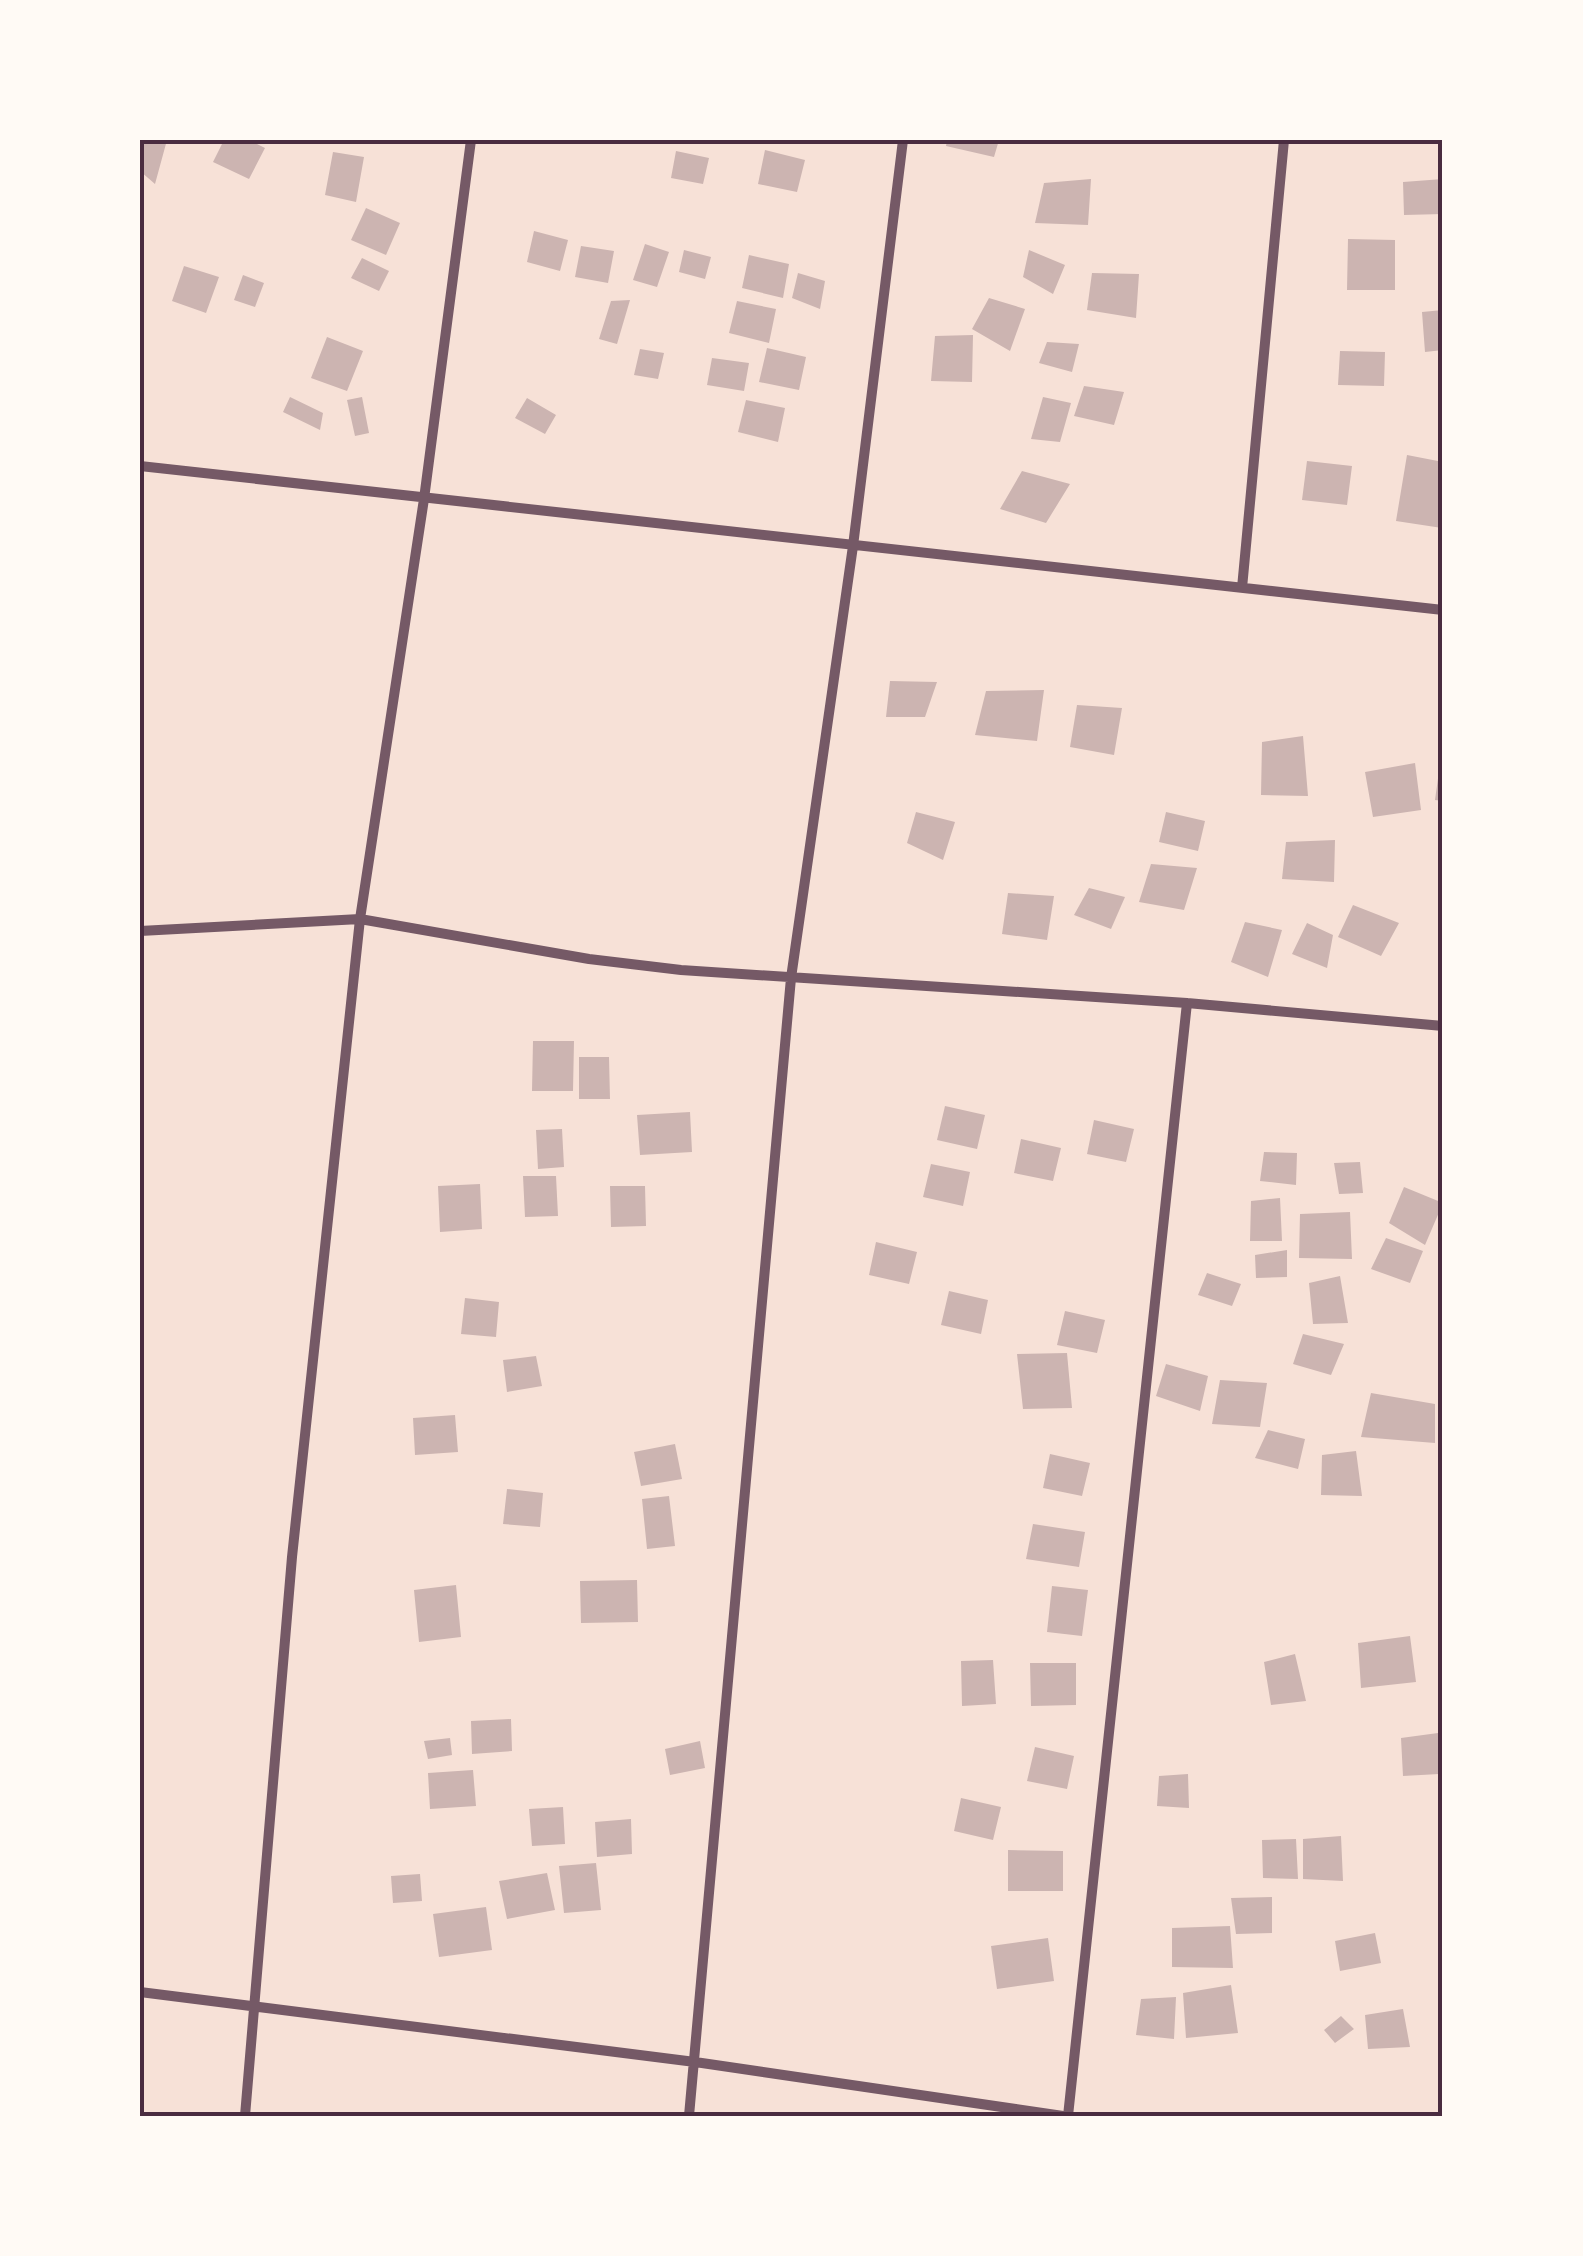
<svg xmlns="http://www.w3.org/2000/svg" width="1583" height="2256" font-family="'Work Sans',sans-serif">
  <rect width="100%" height="100%" fill="#f7e1d7"/>
  <path fill="#ccb4b1" d="M 140,140 L 167,140 L 155,184 L 140,171 Z
    M 224,140 L 249,140 L 265,148 L 249,179 L 213,162 Z
    M 947,140 L 999,140 L 994,157 L 946,146 Z
    M 765,150 L 805,160 L 797,192 L 758,184 Z
    M 676,151 L 709,158 L 703,184 L 671,178 Z
    M 333,152 L 364,157 L 356,202 L 325,195 Z
    M 1091,179 L 1088,225 L 1035,223 L 1044,183 Z
    M 1443,179 L 1443,214 L 1404,215 L 1403,182 Z
    M 366,208 L 400,223 L 386,255 L 351,240 Z
    M 534,231 L 568,240 L 560,271 L 527,262 Z
    M 1348,239 L 1395,240 L 1395,290 L 1347,290 Z
    M 645,244 L 669,252 L 657,287 L 633,280 Z
    M 581,246 L 614,251 L 608,283 L 575,277 Z
    M 684,250 L 711,257 L 705,279 L 679,272 Z
    M 1029,250 L 1065,265 L 1053,294 L 1023,277 Z
    M 749,255 L 789,264 L 783,298 L 742,288 Z
    M 362,258 L 389,271 L 379,291 L 351,278 Z
    M 184,266 L 219,277 L 206,313 L 172,301 Z
    M 798,273 L 825,281 L 820,309 L 792,298 Z
    M 1092,273 L 1139,274 L 1136,318 L 1087,310 Z
    M 243,275 L 264,283 L 255,307 L 234,300 Z
    M 989,298 L 1025,309 L 1010,351 L 972,329 Z
    M 630,300 L 617,344 L 599,339 L 611,301 Z
    M 737,301 L 776,309 L 769,343 L 729,333 Z
    M 1443,310 L 1443,350 L 1425,352 L 1422,312 Z
    M 973,335 L 972,382 L 931,381 L 935,336 Z
    M 327,337 L 363,351 L 347,391 L 311,378 Z
    M 1047,342 L 1079,344 L 1072,372 L 1039,363 Z
    M 767,348 L 806,357 L 799,390 L 759,382 Z
    M 640,349 L 664,353 L 658,379 L 634,375 Z
    M 1340,351 L 1385,352 L 1384,386 L 1338,385 Z
    M 712,358 L 749,363 L 744,391 L 707,385 Z
    M 1084,386 L 1124,392 L 1114,425 L 1074,416 Z
    M 290,397 L 323,413 L 320,430 L 283,412 Z
    M 362,397 L 369,433 L 355,436 L 347,400 Z
    M 1043,397 L 1071,403 L 1060,442 L 1031,439 Z
    M 527,398 L 556,415 L 545,434 L 515,418 Z
    M 746,400 L 785,408 L 778,442 L 738,432 Z
    M 1407,455 L 1443,462 L 1442,528 L 1396,521 Z
    M 1307,461 L 1352,466 L 1347,505 L 1302,500 Z
    M 1022,471 L 1070,484 L 1046,523 L 1000,509 Z
    M 890,681 L 937,682 L 925,717 L 886,717 Z
    M 1044,690 L 1037,741 L 975,735 L 986,691 Z
    M 1077,705 L 1122,708 L 1114,755 L 1070,747 Z
    M 1303,736 L 1308,796 L 1261,795 L 1262,742 Z
    M 1441,757 L 1443,757 L 1443,801 L 1435,800 Z
    M 1415,763 L 1421,810 L 1373,817 L 1365,772 Z
    M 916,812 L 955,822 L 943,860 L 907,843 Z
    M 1166,812 L 1205,821 L 1198,851 L 1159,842 Z
    M 1335,840 L 1334,882 L 1282,879 L 1286,842 Z
    M 1151,864 L 1197,868 L 1184,910 L 1139,902 Z
    M 1089,888 L 1125,897 L 1111,929 L 1074,915 Z
    M 1008,893 L 1054,896 L 1047,940 L 1002,934 Z
    M 1353,905 L 1399,923 L 1381,956 L 1338,937 Z
    M 1245,922 L 1282,930 L 1268,977 L 1231,962 Z
    M 1307,923 L 1333,935 L 1327,968 L 1292,954 Z
    M 533,1041 L 574,1041 L 573,1091 L 532,1091 Z
    M 579,1057 L 609,1057 L 610,1099 L 579,1099 Z
    M 945,1106 L 985,1115 L 977,1149 L 937,1140 Z
    M 690,1112 L 692,1152 L 640,1155 L 637,1115 Z
    M 1094,1120 L 1134,1129 L 1126,1162 L 1087,1154 Z
    M 562,1129 L 564,1167 L 538,1169 L 536,1130 Z
    M 1021,1139 L 1061,1148 L 1053,1181 L 1014,1173 Z
    M 1264,1152 L 1297,1153 L 1296,1185 L 1260,1181 Z
    M 1360,1162 L 1363,1193 L 1339,1194 L 1334,1163 Z
    M 931,1164 L 970,1172 L 963,1206 L 923,1197 Z
    M 523,1176 L 556,1176 L 558,1216 L 525,1217 Z
    M 480,1184 L 482,1229 L 440,1232 L 438,1186 Z
    M 610,1186 L 645,1186 L 646,1226 L 611,1227 Z
    M 1404,1187 L 1443,1203 L 1425,1245 L 1389,1223 Z
    M 1280,1198 L 1282,1241 L 1250,1241 L 1251,1201 Z
    M 1350,1212 L 1352,1259 L 1299,1258 L 1300,1214 Z
    M 1386,1238 L 1423,1251 L 1410,1283 L 1371,1269 Z
    M 876,1242 L 917,1252 L 909,1284 L 869,1275 Z
    M 1287,1250 L 1287,1277 L 1256,1278 L 1255,1255 Z
    M 1207,1273 L 1241,1284 L 1232,1306 L 1198,1295 Z
    M 1340,1276 L 1348,1323 L 1313,1324 L 1309,1283 Z
    M 949,1291 L 988,1300 L 981,1334 L 941,1325 Z
    M 465,1298 L 499,1302 L 496,1337 L 461,1334 Z
    M 1065,1311 L 1105,1320 L 1097,1353 L 1057,1345 Z
    M 1303,1334 L 1344,1344 L 1331,1375 L 1293,1364 Z
    M 1067,1353 L 1072,1408 L 1023,1409 L 1017,1354 Z
    M 536,1356 L 542,1386 L 507,1392 L 503,1360 Z
    M 1166,1364 L 1208,1376 L 1200,1411 L 1156,1396 Z
    M 1220,1380 L 1267,1383 L 1260,1427 L 1212,1424 Z
    M 1371,1393 L 1435,1404 L 1435,1443 L 1361,1437 Z
    M 455,1415 L 458,1452 L 415,1455 L 413,1418 Z
    M 1268,1430 L 1305,1439 L 1298,1469 L 1255,1458 Z
    M 675,1444 L 682,1479 L 641,1486 L 634,1452 Z
    M 1356,1451 L 1362,1496 L 1321,1495 L 1322,1455 Z
    M 1050,1454 L 1090,1463 L 1082,1496 L 1043,1488 Z
    M 507,1489 L 543,1493 L 540,1527 L 503,1524 Z
    M 669,1496 L 675,1546 L 647,1549 L 642,1499 Z
    M 1033,1524 L 1085,1532 L 1079,1567 L 1026,1559 Z
    M 637,1580 L 638,1622 L 581,1623 L 580,1581 Z
    M 456,1585 L 461,1637 L 419,1642 L 414,1590 Z
    M 1052,1586 L 1088,1590 L 1082,1636 L 1047,1632 Z
    M 1410,1636 L 1416,1682 L 1361,1688 L 1358,1643 Z
    M 1295,1654 L 1306,1701 L 1271,1705 L 1264,1662 Z
    M 993,1660 L 996,1704 L 962,1706 L 961,1661 Z
    M 1030,1663 L 1076,1663 L 1076,1705 L 1031,1706 Z
    M 511,1719 L 512,1751 L 472,1754 L 471,1721 Z
    M 1438,1733 L 1439,1774 L 1403,1776 L 1401,1738 Z
    M 450,1738 L 452,1755 L 428,1759 L 424,1741 Z
    M 700,1741 L 705,1768 L 670,1775 L 665,1749 Z
    M 1035,1747 L 1074,1756 L 1067,1789 L 1027,1781 Z
    M 473,1770 L 476,1806 L 430,1809 L 428,1773 Z
    M 1188,1774 L 1189,1808 L 1157,1806 L 1159,1776 Z
    M 961,1798 L 1001,1807 L 993,1840 L 954,1831 Z
    M 563,1807 L 565,1844 L 532,1846 L 529,1809 Z
    M 631,1819 L 632,1854 L 597,1857 L 595,1822 Z
    M 1341,1836 L 1343,1881 L 1303,1879 L 1303,1839 Z
    M 1296,1839 L 1298,1879 L 1263,1878 L 1262,1840 Z
    M 1008,1850 L 1063,1851 L 1063,1891 L 1008,1891 Z
    M 596,1863 L 601,1910 L 564,1913 L 559,1866 Z
    M 547,1873 L 555,1910 L 507,1919 L 499,1881 Z
    M 420,1874 L 422,1901 L 393,1903 L 391,1876 Z
    M 1272,1897 L 1272,1933 L 1236,1934 L 1231,1898 Z
    M 486,1907 L 492,1950 L 439,1957 L 433,1914 Z
    M 1230,1926 L 1233,1968 L 1172,1967 L 1172,1928 Z
    M 1375,1933 L 1381,1963 L 1340,1971 L 1335,1941 Z
    M 1048,1938 L 1054,1981 L 997,1989 L 991,1946 Z
    M 1231,1985 L 1238,2033 L 1186,2038 L 1183,1993 Z
    M 1176,1997 L 1174,2039 L 1136,2035 L 1141,1999 Z
    M 1403,2009 L 1410,2047 L 1368,2049 L 1365,2015 Z
    M 1341,2016 L 1354,2029 L 1335,2043 L 1324,2030 Z"/>
  <g fill="none" stroke-linecap="round" stroke-linejoin="round">
    <path stroke="#755966" stroke-width="10" d="M 140,466 L 1443,610
      M 1242,588 L 1284,140
      M 140,931 L 360,919 L 589,959 L 681,970 L 1187,1003 L 1443,1026
      M 140,1992 L 695,2062 L 1063,2116
      M 245,2116 L 292,1557 L 360,919 L 424,499 L 471,140
      M 689,2116 L 791,978 L 853,546 L 903,140
      M 1068,2116 L 1187,1003"/>
  </g>
  <rect width="1583" height="2256" fill="none" stroke="#fffaf5" stroke-width="285"/>
  <rect x="142" y="142" width="1298" height="1972" fill="none" stroke="#4a2c40" stroke-width="4"/>
</svg>
